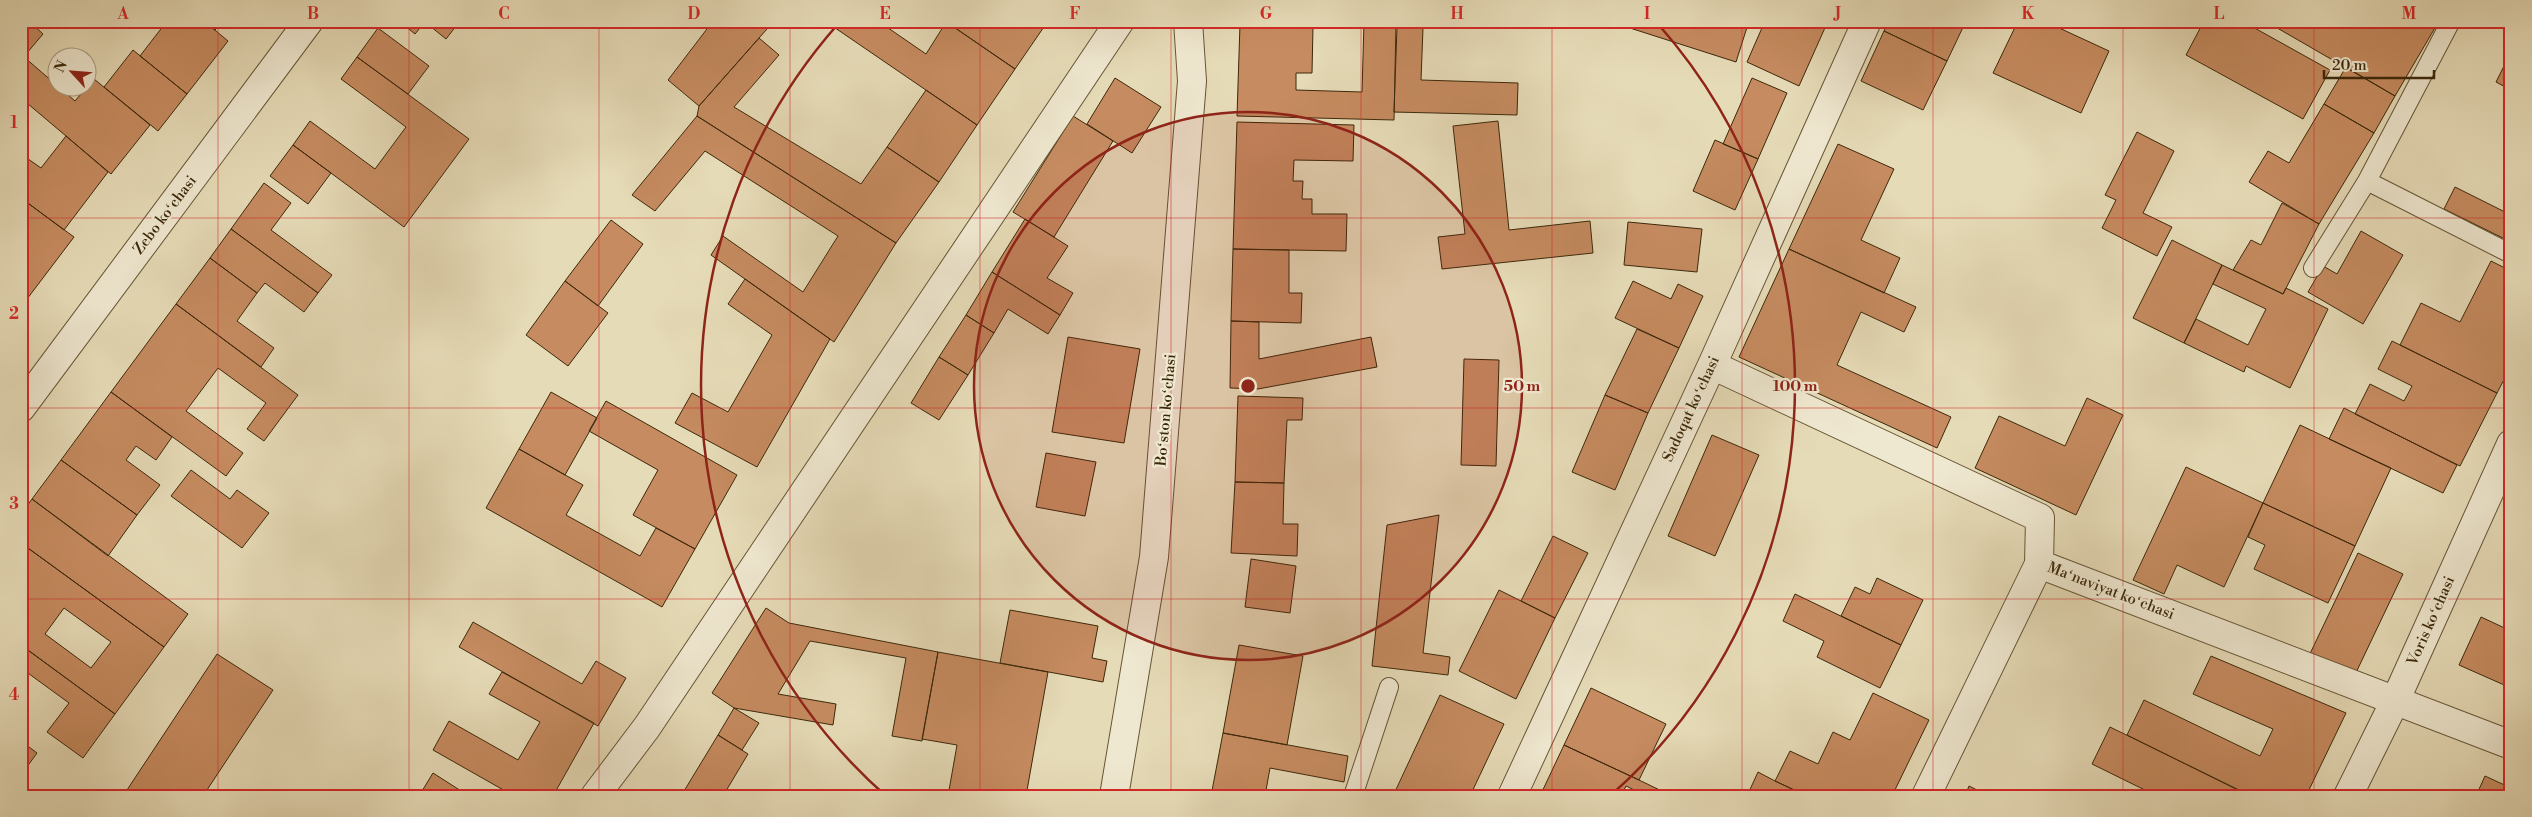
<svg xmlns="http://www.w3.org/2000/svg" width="2532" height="817" font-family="'Libre Bodoni',serif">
  <rect width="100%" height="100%" fill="#e6dbb7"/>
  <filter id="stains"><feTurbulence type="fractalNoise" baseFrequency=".004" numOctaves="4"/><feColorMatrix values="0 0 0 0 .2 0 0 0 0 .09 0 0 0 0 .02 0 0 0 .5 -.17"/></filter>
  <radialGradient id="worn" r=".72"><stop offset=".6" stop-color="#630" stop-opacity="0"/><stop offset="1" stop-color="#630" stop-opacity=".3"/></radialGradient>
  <path fill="#c68b60" stroke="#3c280a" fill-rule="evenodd" d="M 21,21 L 29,21 L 43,34 L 21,60 Z
    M 167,21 L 204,21 L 228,41 L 187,94 L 140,56 Z
    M 204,21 L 222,21 L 215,30 Z
    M 399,21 L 460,21 L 446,39 L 425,22 L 415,34 Z
    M 713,21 L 756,21 L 767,29 L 699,106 L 668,80 Z
    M 825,21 L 878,21 L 926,54 L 943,27 L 934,21 L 945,21 L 1015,69 L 977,125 Z
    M 945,21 L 1048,21 L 1015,69 Z
    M 1245,21 L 1306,21 L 1306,26 L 1245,25 Z
    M 1632,21 L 1749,21 L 1736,62 L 1630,28 Z
    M 1765,21 L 1828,21 L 1799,86 L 1747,62 Z
    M 1889,21 L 1966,21 L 1947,61 L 1884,31 Z
    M 2018,21 L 2044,21 L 2109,51 L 2081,113 L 1993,73 Z
    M 2204,21 L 2242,21 L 2330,70 L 2303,119 L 2186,55 Z
    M 2274,21 L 2336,21 L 2345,26 L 2348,21 L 2439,21 L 2395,96 L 2272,25 Z
    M 1364,22 L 1396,23 L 1394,120 L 1237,116 L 1240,24 L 1313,26 L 1312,73 L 1296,73 L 1296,90 L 1362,92 Z
    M 1397,27 L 1423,28 L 1421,80 L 1518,83 L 1517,115 L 1394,112 Z
    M 378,28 L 429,66 L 408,94 L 357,57 Z
    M 1884,31 L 1947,61 L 1923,110 L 1861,81 Z
    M 759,38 L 779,55 L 734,107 L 861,184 L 887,147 L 939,182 L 896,243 L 697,116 L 699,106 Z
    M 133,50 L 187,94 L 158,131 L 104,87 Z
    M 2511,52 L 2511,90 L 2496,82 Z
    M 24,57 L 75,101 L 94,79 L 150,125 L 111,174 L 21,98 L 21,60 Z
    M 357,57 L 469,139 L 404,227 L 293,145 L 310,121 L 375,169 L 406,127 L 341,79 Z
    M 2346,67 L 2395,96 L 2374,133 L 2324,104 Z
    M 1115,78 L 1161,107 L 1132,153 L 1087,124 Z
    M 1752,78 L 1787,93 L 1758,159 L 1723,144 Z
    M 926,90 L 977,125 L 939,182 L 887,147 Z
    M 2324,104 L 2374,133 L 2319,224 L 2249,182 L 2268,151 L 2289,163 Z
    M 697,116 L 896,243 L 834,342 L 711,255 L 723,236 L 803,292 L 838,236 L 705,151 L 655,211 L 632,195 Z
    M 1073,116 L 1113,141 L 1054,237 L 1013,212 Z
    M 1498,121 L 1509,230 L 1590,221 L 1593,253 L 1442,269 L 1438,237 L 1465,234 L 1453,126 Z
    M 1237,122 L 1354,125 L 1353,161 L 1294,160 L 1293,181 L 1303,181 L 1302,199 L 1312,199 L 1312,214 L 1347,214 L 1346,251 L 1233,249 Z
    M 2137,132 L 2174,151 L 2143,213 L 2172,227 L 2157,256 L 2102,228 L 2116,200 L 2105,195 Z
    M 66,136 L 108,172 L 64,230 L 21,198 L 21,154 L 41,168 Z
    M 1715,140 L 1758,159 L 1735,210 L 1693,191 Z
    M 1838,144 L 1894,169 L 1861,240 L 1900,258 L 1884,293 L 1789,249 Z
    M 293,145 L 331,173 L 308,204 L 270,176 Z
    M 264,183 L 291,203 L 271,230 L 332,275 L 318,293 L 231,229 Z
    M 2455,187 L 2511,215 L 2511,242 L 2444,209 Z
    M 21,198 L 74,237 L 27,299 L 21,294 Z
    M 2282,203 L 2319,224 L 2283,294 L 2233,270 L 2251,240 L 2261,245 Z
    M 1025,219 L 1068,246 L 1047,278 L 1073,293 L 1060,315 L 992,272 Z
    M 611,220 L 643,244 L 598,306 L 565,281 Z
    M 1628,222 L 1702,229 L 1697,272 L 1624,265 Z
    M 231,229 L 318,293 L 304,312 L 265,283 L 257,293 L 210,258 Z
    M 2361,231 L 2403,255 L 2363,324 L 2308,292 L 2323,266 L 2337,274 Z
    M 2172,240 L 2222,265 L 2184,343 L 2133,318 Z
    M 1233,249 L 1289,250 L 1289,293 L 1302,293 L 1301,323 L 1231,321 Z
    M 1789,249 L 1916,307 L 1904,332 L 1861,312 L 1837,365 L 1951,417 L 1937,448 L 1739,357 Z
    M 210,258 L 257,293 L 237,321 L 274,348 L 261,367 L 176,304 Z
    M 2491,261 L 2511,271 L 2511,366 L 2497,393 L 2400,345 L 2421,303 L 2460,322 Z
    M 2222,265 L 2283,294 L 2286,288 L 2328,309 L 2290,388 L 2246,366 L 2244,372 L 2184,343 L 2196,319 L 2248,345 L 2266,309 L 2213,284 Z
    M 992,272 L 1060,315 L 1048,334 L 1008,309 L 994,333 L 966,315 Z
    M 745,279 L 830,339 L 757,467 L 675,423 L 692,393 L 728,412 L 772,335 L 728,304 Z
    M 565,281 L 608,313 L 568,366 L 526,335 Z
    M 1633,281 L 1671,299 L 1678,284 L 1703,296 L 1679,348 L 1615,318 Z
    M 21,294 L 27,299 L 21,307 Z
    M 176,304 L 298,395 L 264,441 L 247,429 L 266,403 L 218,368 L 186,411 L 243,453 L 226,476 L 111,392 Z
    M 966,315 L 994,333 L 968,375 L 939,357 Z
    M 1231,321 L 1259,322 L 1259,359 L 1371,337 L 1377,367 L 1258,389 L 1230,388 Z
    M 1637,329 L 1679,348 L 1648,413 L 1605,395 Z
    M 1068,337 L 1140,349 L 1124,443 L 1052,432 Z
    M 2392,341 L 2497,393 L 2460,466 L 2355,414 L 2370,384 L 2404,401 L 2412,386 L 2378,369 Z
    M 939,357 L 968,375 L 939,420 L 911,403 Z
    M 1464,359 L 1499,360 L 1496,466 L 1461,465 Z
    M 111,392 L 172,437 L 156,460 L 136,446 L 126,460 L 160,485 L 137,515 L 61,460 Z
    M 551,392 L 597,418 L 565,475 L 519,449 Z
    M 1605,395 L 1648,413 L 1615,490 L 1572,472 Z
    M 1238,396 L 1303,398 L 1302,420 L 1287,420 L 1284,483 L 1235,482 Z
    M 2087,398 L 2123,415 L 2076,515 L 1975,468 L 1999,416 L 2065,446 Z
    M 606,401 L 737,475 L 695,549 L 633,515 L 658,470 L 589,431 Z
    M 2344,408 L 2457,465 L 2443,493 L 2329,439 Z
    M 2300,425 L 2391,468 L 2355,546 L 2263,503 Z
    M 1712,435 L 1759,455 L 1715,556 L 1668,536 Z
    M 519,449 L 583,485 L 566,515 L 640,556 L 656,528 L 695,549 L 662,607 L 486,508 Z
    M 1046,453 L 1096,462 L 1085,516 L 1036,507 Z
    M 61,460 L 137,515 L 108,556 L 32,499 Z
    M 2186,467 L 2263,503 L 2224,587 L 2177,565 L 2164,594 L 2133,580 Z
    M 191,470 L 230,499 L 237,490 L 269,513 L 242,548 L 171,496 Z
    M 1235,482 L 1284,483 L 1283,524 L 1298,524 L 1297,556 L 1231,553 Z
    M 32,499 L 188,614 L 164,647 L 21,543 L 21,514 Z
    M 2263,503 L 2355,546 L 2328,603 L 2254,569 L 2265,545 L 2248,537 Z
    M 1439,515 L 1423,653 L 1450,657 L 1448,675 L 1372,666 L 1387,525 Z
    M 1553,536 L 1588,553 L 1555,618 L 1521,601 Z
    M 21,543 L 164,647 L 115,714 L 21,645 ZM 64,608 L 111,642 L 91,668 L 45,634 Z
    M 2358,553 L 2403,574 L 2352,681 L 2307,660 Z
    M 1251,559 L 1296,566 L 1290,613 L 1245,607 Z
    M 1877,578 L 1923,600 L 1901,645 L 1841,616 L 1855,587 L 1870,594 Z
    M 1499,590 L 1555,618 L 1516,699 L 1459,671 Z
    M 1795,594 L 1901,645 L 1880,688 L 1817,657 L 1824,641 L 1783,621 Z
    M 766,608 L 789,623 L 938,652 L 922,741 L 892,736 L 906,658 L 810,641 L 778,694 L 836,704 L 833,725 L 734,708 L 712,693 Z
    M 1010,610 L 1098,626 L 1092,658 L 1107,661 L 1103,682 L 1000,663 Z
    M 2481,617 L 2511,631 L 2511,688 L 2459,665 Z
    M 473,622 L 582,684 L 596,661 L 626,678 L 598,726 L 459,647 Z
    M 21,645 L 115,714 L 83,758 L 47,732 L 69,703 L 21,668 Z
    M 1239,645 L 1303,656 L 1287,745 L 1223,733 Z
    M 938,652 L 1048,672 L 1026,796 L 948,796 L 957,745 L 922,739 Z
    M 217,654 L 273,690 L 203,796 L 123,796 Z
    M 2211,656 L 2346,713 L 2306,796 L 2250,796 L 2127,735 L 2144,700 L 2260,756 L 2273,729 L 2193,694 Z
    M 502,672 L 594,723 L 553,796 L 514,796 L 433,750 L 449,721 L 518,760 L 540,722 L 489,694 Z
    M 1591,688 L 1666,724 L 1639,780 L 1564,745 Z
    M 1873,693 L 1929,720 L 1892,796 L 1807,796 L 1775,781 L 1790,751 L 1818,764 L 1833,732 L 1850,740 Z
    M 1440,695 L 1504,724 L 1470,796 L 1393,796 Z
    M 734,708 L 759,723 L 742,750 L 718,735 Z
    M 2110,727 L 2239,790 L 2236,796 L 2157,796 L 2092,764 Z
    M 1223,733 L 1348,756 L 1344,782 L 1270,768 L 1265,796 L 1211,796 Z
    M 718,735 L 748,754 L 723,796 L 681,796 Z
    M 21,741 L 37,753 L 21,775 Z
    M 1564,745 L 1639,780 L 1672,796 L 1647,796 L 1626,786 L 1621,796 L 1540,796 Z
    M 1758,772 L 1775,781 L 1807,796 L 1747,796 Z
    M 433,773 L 469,796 L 419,796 Z
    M 2485,776 L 2511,788 L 2511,796 L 2476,796 Z
    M 1969,786 L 1989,796 L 1965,796 Z"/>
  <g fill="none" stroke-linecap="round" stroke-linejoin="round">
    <defs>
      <path id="lane" d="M 2451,21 L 2367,181 L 2511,254
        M 2313,268 L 2367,181
        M 1353,796 L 1389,687"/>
      <path id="street" d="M 1712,365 L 2040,518 L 2039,564
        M 21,408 L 309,21
        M 595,796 L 647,727 L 1120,21
        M 1114,796 L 1154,557 L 1192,81 L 1188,21
        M 1512,796 L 1712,365 L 1867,21
        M 1926,796 L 2039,564 L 2511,745
        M 2348,796 L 2396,699 L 2511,444"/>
    </defs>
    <use href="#lane" stroke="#665535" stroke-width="20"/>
    <use href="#street" stroke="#665535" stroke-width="30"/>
    <use href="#lane" stroke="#efe8d0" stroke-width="18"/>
    <use href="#street" stroke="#efe8d0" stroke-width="28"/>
  </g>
  <path fill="none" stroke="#d62828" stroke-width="1" stroke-opacity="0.55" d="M 218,21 L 218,796M 409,21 L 409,796M 599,21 L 599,796M 790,21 L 790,796M 980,21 L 980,796M 1171,21 L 1171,796M 1361,21 L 1361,796M 1552,21 L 1552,796M 1742,21 L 1742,796M 1933,21 L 1933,796M 2123,21 L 2123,796M 2314,21 L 2314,796M 21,218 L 2511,218M 21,408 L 2511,408M 21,599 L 2511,599"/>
  <circle cx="1248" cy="386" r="274" fill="#8f2418" fill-opacity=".12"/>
  <g fill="none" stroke="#8f2418" stroke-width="2.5">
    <circle cx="1248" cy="386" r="274"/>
    <path d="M886 796A547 547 0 0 1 838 24M1658 24A547 547 0 0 1 1610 796"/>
  </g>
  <g text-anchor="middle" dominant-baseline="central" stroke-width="4.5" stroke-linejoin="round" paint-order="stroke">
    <g font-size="15" fill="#3c280a" stroke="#efe8d0">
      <text transform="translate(165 215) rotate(-53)">Zebo koʻchasi</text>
      <text transform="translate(1691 409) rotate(-65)">Sadoqat koʻchasi</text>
      <text transform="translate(1166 410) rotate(-85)">Boʻston koʻchasi</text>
      <text transform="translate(2111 591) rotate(21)">Maʻnaviyat koʻchasi</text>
      <text transform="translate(2431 621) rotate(-66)">Voris koʻchasi</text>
    </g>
  </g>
  <circle cx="1248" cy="386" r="8" fill="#8f2418" stroke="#efe8d0" stroke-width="2.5"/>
  <g font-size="15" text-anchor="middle" font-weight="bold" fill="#8f2418" stroke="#efe8d0" stroke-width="4.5" stroke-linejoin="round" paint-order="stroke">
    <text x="1522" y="391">50 m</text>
    <text x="1795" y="391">100 m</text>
  </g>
  <rect width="2532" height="817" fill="none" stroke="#e6dbb7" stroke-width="55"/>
  <g transform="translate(72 72) rotate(296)"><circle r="24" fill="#efe8d0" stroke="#a79b81"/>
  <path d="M0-4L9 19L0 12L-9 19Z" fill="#8f2418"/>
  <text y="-8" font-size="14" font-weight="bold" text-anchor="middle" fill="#3c280a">N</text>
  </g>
  <path d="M2324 70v8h110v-8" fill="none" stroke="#3c280a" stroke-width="2.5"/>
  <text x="2332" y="70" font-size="15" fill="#3c280a" stroke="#efe8d0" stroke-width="4" paint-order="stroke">20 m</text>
  <rect x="28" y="28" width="2476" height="762" fill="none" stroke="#d62828" stroke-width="2"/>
  <g font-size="16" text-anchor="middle" font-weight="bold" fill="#d62828">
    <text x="123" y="19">A</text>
    <text x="313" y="19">B</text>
    <text x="504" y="19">C</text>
    <text x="694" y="19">D</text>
    <text x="885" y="19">E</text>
    <text x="1075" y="19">F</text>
    <text x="1266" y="19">G</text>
    <text x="1457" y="19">H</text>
    <text x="1647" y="19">I</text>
    <text x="1838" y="19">J</text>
    <text x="2028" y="19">K</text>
    <text x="2219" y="19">L</text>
    <text x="2409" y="19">M</text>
    <text x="14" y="128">1</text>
    <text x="14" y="319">2</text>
    <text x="14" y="509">3</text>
    <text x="14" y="700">4</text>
  </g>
  <rect width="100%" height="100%" filter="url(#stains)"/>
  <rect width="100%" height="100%" fill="url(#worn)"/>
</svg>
